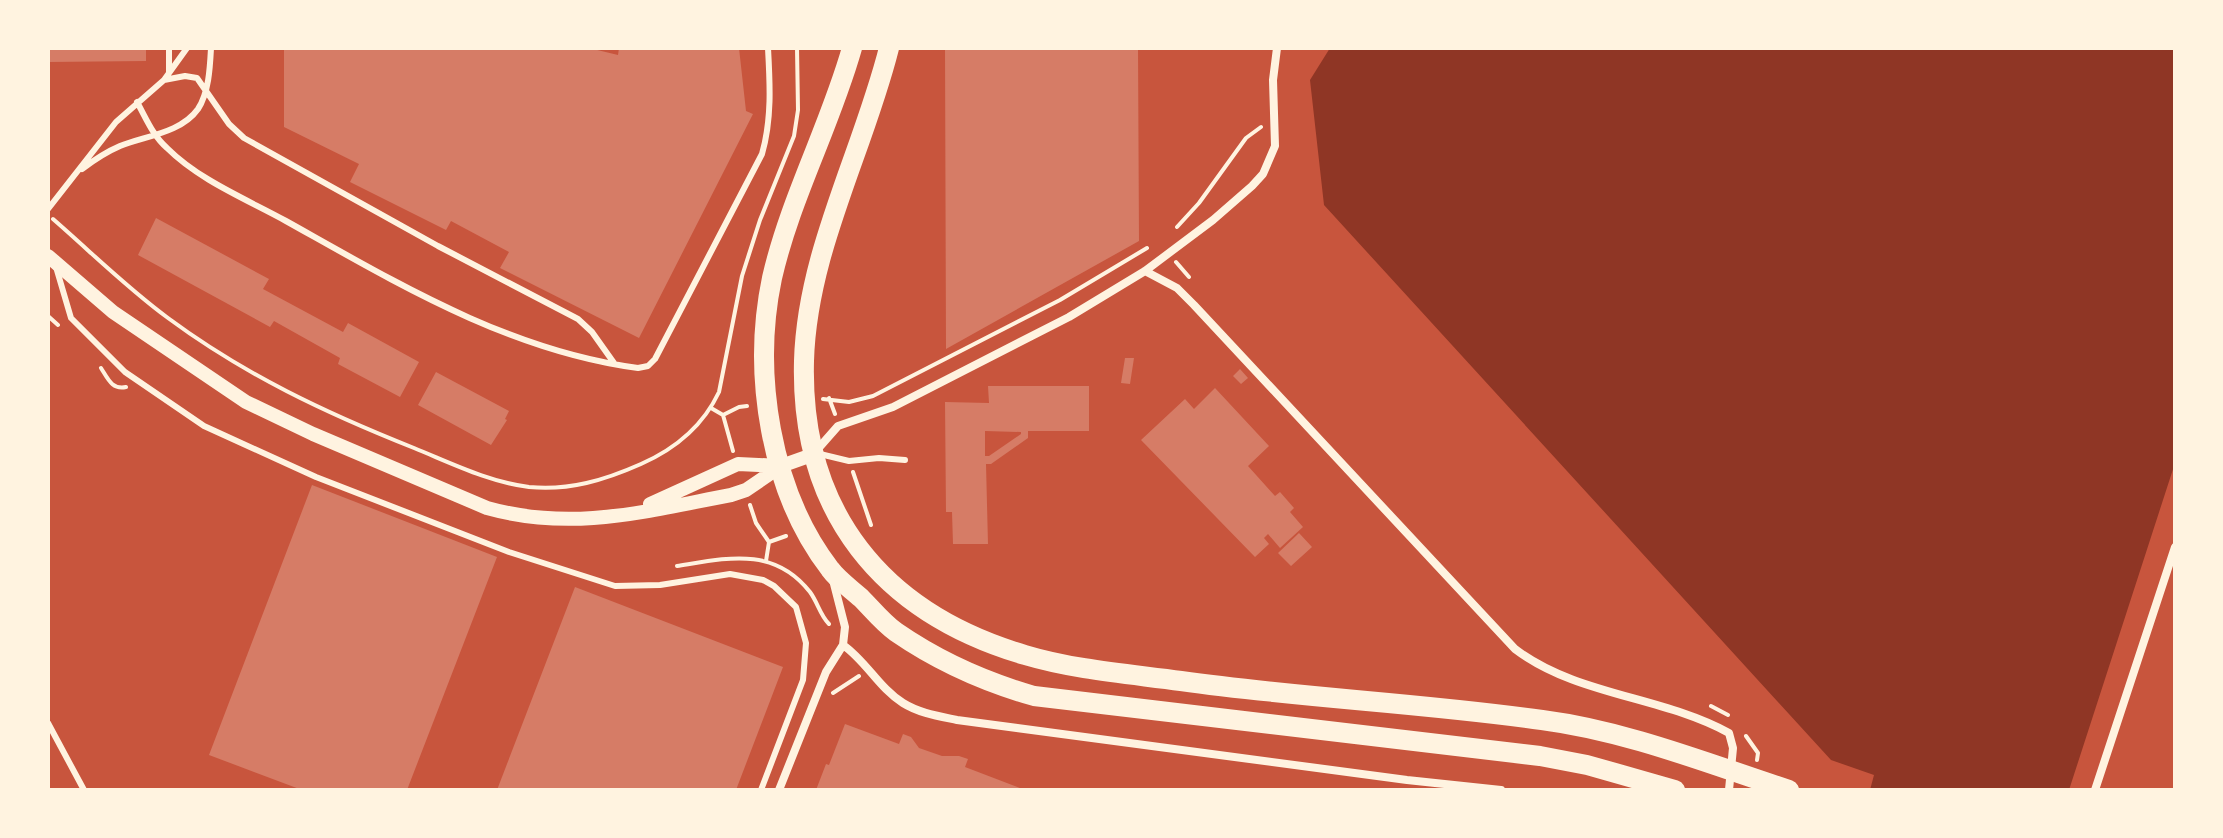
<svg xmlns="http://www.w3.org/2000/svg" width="2223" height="838" font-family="'PT Sans Narrow',sans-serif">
  <rect width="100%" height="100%" fill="#c8553d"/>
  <path fill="#8f3625" d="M 1330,48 L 2175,48 L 2175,463 L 2069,790 L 1870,790 L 1874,775 L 1831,760 L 1324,205 L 1310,80 Z"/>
  <path fill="#d67c66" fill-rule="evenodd" d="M 48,48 L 146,48 L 146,61 L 48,62 Z
    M 284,48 L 589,48 L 618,55 L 619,48 L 739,48 L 746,111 L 753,114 L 639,338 L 500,268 L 509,252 L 451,221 L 446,230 L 350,182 L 359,164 L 284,127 Z
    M 945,48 L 1138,48 L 1139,241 L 946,349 Z
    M 156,218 L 269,279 L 263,289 L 343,332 L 348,323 L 419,362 L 400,397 L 338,364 L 340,358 L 274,321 L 270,327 L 138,255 Z
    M 1125,358 L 1134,358 L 1130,384 L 1121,383 Z
    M 1240,369 L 1248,378 L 1241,384 L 1233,376 Z
    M 436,372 L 509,411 L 505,419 L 507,420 L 491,445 L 418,405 Z
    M 988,386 L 1089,386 L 1089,431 L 1028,431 L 1028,438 L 991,464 L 986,464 L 988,544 L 953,544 L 952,512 L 946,512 L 945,402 L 989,403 ZM 985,431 L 1021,432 L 1021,434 L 989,456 L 985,456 Z
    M 1215,388 L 1269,446 L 1248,466 L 1275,496 L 1280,492 L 1294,508 L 1290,512 L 1303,527 L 1280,548 L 1268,534 L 1264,538 L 1269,544 L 1255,557 L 1141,440 L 1185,399 L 1194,409 Z
    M 312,485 L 497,557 L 407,790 L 302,790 L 209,755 Z
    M 1299,533 L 1312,547 L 1291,566 L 1278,553 Z
    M 575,587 L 783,667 L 736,790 L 497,790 Z
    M 845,724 L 899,744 L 903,734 L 911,737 L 919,748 L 942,756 L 959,756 L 968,759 L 965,767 L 1025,790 L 816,790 L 826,764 L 829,765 Z"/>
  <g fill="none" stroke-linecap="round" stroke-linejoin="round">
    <path stroke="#fff3e0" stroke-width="4" d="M 53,219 C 91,252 127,288 168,318 C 245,375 326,413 414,448 C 451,463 489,482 529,487 C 569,491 605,480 641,464 C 675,449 703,426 719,392 L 742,276 L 760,220 L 794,136 L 798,110 L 797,48
      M 1177,227 L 1199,203 L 1246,138 L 1261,127
      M 1176,262 L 1189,277
      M 48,316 L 58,325
      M 101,368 C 108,379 112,390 126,387
      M 829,398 L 835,414
      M 823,399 L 849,402 L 873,396 L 1060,300 L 1147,248
      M 711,408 L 723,415 L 733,451
      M 723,415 L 739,407 L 747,406
      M 853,472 L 871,525
      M 750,505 L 756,523 L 769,542 L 766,561
      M 769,542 L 786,536
      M 677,566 C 727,558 774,546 810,592 C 818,603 820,615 829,624
      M 833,693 L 859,676
      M 1711,706 L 1728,715
      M 1746,736 L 1758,753 L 1757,760"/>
    <path stroke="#fff3e0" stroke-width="6" d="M 169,72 L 169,48
      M 164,80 L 185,76 L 197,78 L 229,124 L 244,138 L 438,246 L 578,319 L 592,332 L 614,363
      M 137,102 C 146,118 153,136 167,148 C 199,180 246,199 286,221 C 397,283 509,351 638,368 L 648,366 L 655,359 L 762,154 C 772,119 770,84 768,48
      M 82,169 C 94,160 106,152 120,146 C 145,136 181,133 198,109 C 209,92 210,67 211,48
      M 48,209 L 116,122 L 164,80 L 187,48
      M 56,267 L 71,318 L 125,372 L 204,426 L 316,477 L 509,552 L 615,586 L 660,585 L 730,574 L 763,580 L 774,586 L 796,607 L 806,643 L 803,680 L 761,790
      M 820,454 L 849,461 L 879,458 L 905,460
      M 48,723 L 84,790"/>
    <path stroke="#fff3e0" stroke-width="8" d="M 1145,271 L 1177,288 L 1194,305 L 1515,649 C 1577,696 1662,696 1729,733 L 1733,748 L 1729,790
      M 816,451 L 838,426 L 893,407 L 1069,317 L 1145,271 L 1213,220 L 1252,186 L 1263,174 L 1275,146 L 1273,80 L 1277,48
      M 833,580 L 845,627 L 843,645
      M 843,645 C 866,661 879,688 903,703 C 919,713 938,716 957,720 L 1407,780 L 1501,790
      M 779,790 L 826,672 L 843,645
      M 2095,790 L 2175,547"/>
    <path stroke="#fff3e0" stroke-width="14" d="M 48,256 L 113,312 L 246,402 L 313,434 L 487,508 C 573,532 646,511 731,495 L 746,490 L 781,466 L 812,455
      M 650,504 L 738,464 L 781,466"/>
    <path stroke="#fff3e0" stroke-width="20" d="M 852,48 C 830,126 790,199 772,278 C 752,373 770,491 830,569 C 838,580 851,589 861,598 C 872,609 883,623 896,632 C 938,661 985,682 1034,696 L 1540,756 L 1587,765 L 1675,790
      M 889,48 C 863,152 807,252 804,361 C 800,512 882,613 1025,655 C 1075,670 1130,674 1181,681 C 1301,698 1423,703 1542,720 C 1627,731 1709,764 1789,790"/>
  </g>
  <rect width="2223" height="838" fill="none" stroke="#fff3e0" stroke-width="100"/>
</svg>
